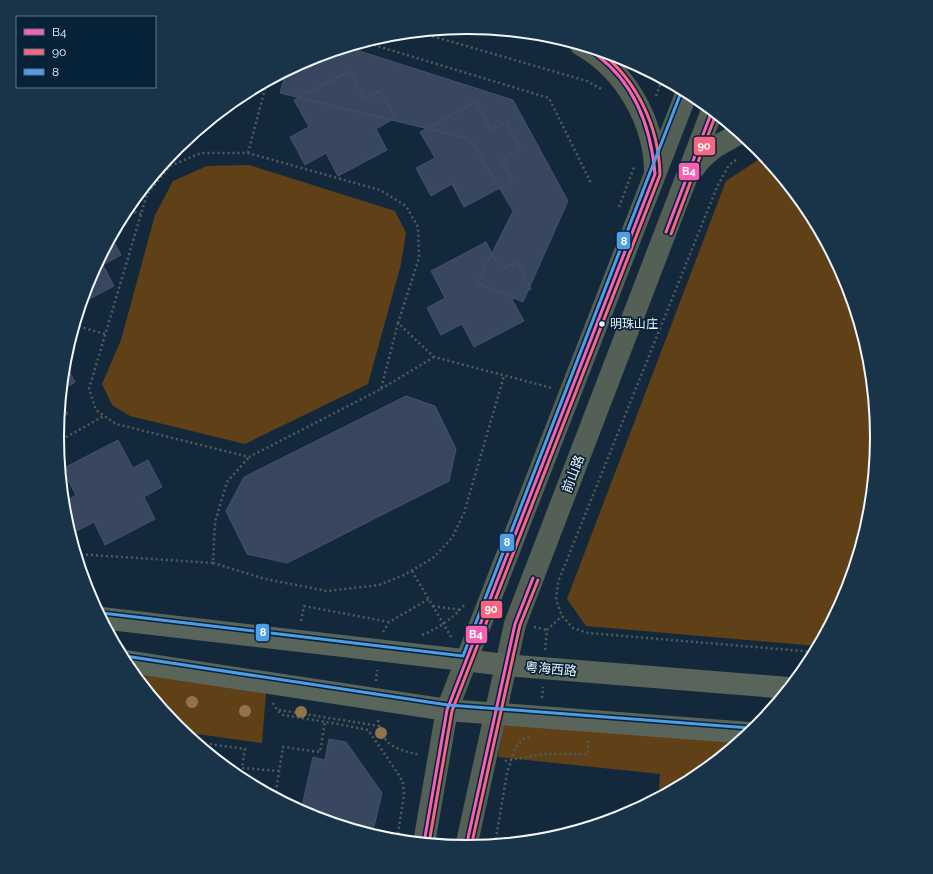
<svg xmlns="http://www.w3.org/2000/svg" width="933" height="874" font-family="Raleway,'Noto Sans SC',sans-serif">
  <rect width="100%" height="100%" fill="#13293b"/>
  <path fill="#604016" d="M 764,156 L 808,209 L 845,280 L 869,357 L 876,437 L 869,517 L 845,594 L 817,646 L 586,626 L 567,599 L 726,181 Z
    M 249,165 L 395,211 L 406,233 L 401,264 L 368,384 L 245,444 L 130,416 L 112,405 L 102,384 L 121,340 L 155,215 L 173,181 L 207,166 Z
    M 131,672 L 266,693 L 262,743 L 183,732 L 176,727 Z
    M 503,721 L 741,740 L 694,778 L 671,791 L 659,790 L 660,774 L 498,757 Z"/>
  <path fill="#38475f" stroke="#445265" d="M 347,47 L 513,100 L 568,201 L 523,302 L 477,283 L 513,211 L 470,139 L 280,93 L 286,71 L 310,58 Z
    M 350,71 L 365,99 L 380,91 L 395,118 L 376,129 L 387,150 L 338,176 L 326,153 L 305,165 L 290,137 L 309,127 L 294,100 Z
    M 476,102 L 491,130 L 506,122 L 521,149 L 502,160 L 513,181 L 464,207 L 452,184 L 431,196 L 416,168 L 435,158 L 420,132 Z
    M 111,236 L 121,255 L 103,265 L 114,286 L 80,304 L 88,280 Z
    M 486,242 L 501,270 L 517,262 L 531,289 L 512,299 L 524,321 L 474,347 L 462,324 L 441,335 L 427,308 L 445,298 L 431,271 Z
    M 64,361 L 75,382 L 61,390 Z
    M 406,396 L 435,406 L 456,449 L 449,481 L 287,563 L 247,554 L 226,511 L 244,477 Z
    M 60,400 L 68,414 L 58,419 Z
    M 118,440 L 133,468 L 148,460 L 162,487 L 144,497 L 155,519 L 105,545 L 94,522 L 73,533 L 65,519 L 63,503 L 76,495 L 62,469 Z
    M 329,739 L 346,742 L 382,793 L 372,835 L 309,816 L 301,811 L 313,757 L 325,760 Z
    M 650,796 L 659,797 L 649,802 Z"/>
  <g fill="none" stroke-linecap="round" stroke-linejoin="round">
    <path stroke="#525c5a" stroke-width="2.5" stroke-dasharray="2 3" stroke-linecap="butt" d="M 418,32 L 587,81 L 603,90
      M 364,42 L 549,98 L 591,183
      M 656,96 L 662,79
      M 248,153 L 267,81
      M 736,160 L 729,165 L 717,187 L 558,582 L 556,600 L 562,616 L 573,628 L 588,633 L 814,652
      M 619,207 L 634,167
      M 125,209 L 141,214
      M 398,323 L 381,389 L 249,457 L 116,424 L 96,410 L 89,389 L 147,194 L 170,166 L 201,153 L 248,153 L 380,190 L 406,206 L 418,227 L 419,258 L 398,323 L 434,357 L 552,388
      M 74,325 L 105,334
      M 381,389 L 434,357
      M 57,442 L 104,416
      M 76,554 L 213,563 L 215,522 L 227,482 L 249,457
      M 213,563 L 265,579 L 327,591 L 379,585 L 404,575 L 433,558 L 452,538 L 464,513 L 504,376
      M 412,571 L 453,640
      M 433,606 L 461,610
      M 301,621 L 304,606 L 389,622
      M 534,627 L 547,630
      M 383,632 L 389,622 L 429,599
      M 422,635 C 441,627 453,618 466,603
      M 545,650 L 547,630 L 562,616
      M 376,681 L 377,670
      M 542,698 L 543,687
      M 273,703 L 277,710 L 283,715 L 338,724 L 368,730 L 399,775 L 403,783 L 404,795 L 397,840
      M 279,710 L 379,726
      M 378,720 C 383,747 396,749 420,755
      M 195,742 L 245,749 L 242,768 L 279,771
      M 505,761 L 543,754 L 588,754 L 588,740
      M 275,797 L 283,747 L 320,752 L 325,722
      M 495,844 L 507,773 L 515,748 L 523,739 L 530,737"/>
    <path stroke="#546056" stroke-width="22" d="M 581,45 C 625,70 654,121 655,170
      M 695,167 L 701,159 L 715,147 L 740,133
      M 424,843 L 447,710 L 466,661 L 687,92
      M 466,847 L 515,624 L 712,111"/>
    <path stroke="#59655a" stroke-width="22" d="M 101,618 L 506,665 L 788,688
      M 124,661 L 447,710 L 750,733"/>
    <defs>
      <path id="bus-1" d="M 666,232 L 712,111
        M 424,843 L 447,710 L 655,174 C 651,128 636,85 598,56 C 593,52 587,49 582,46
        M 466,847 L 515,624 L 533,578"/>
      <path id="bus-2" d="M 671,234 L 716,114
        M 429,843 L 452,711 L 660,175 C 659,127 637,80 599,51
        M 471,847 L 520,625 L 538,580"/>
      <path id="bus-3" d="M 102,613 L 463,656 L 682,90
        M 125,656 L 448,705 L 750,728"/>
    </defs>
    <use href="#bus-1" stroke="#062239" stroke-width="6"/>
    <use href="#bus-2" stroke="#062239" stroke-width="6"/>
    <use href="#bus-3" stroke="#062239" stroke-width="6"/>
    <use href="#bus-1" stroke="#f860b3" stroke-width="3"/>
    <use href="#bus-2" stroke="#fa6682" stroke-width="3"/>
    <use href="#bus-3" stroke="#4d9ee5" stroke-width="3"/>
  </g>
  <g fill="#93734c">
    <circle cx="192" cy="702" r="6"/>
    <circle cx="245" cy="711" r="6"/>
    <circle cx="301" cy="712" r="6"/>
    <circle cx="381" cy="733" r="6"/>
  </g>
  <circle fill="#f0f6fb" stroke="#062239" stroke-width="1.5" cx="602" cy="324" r="3.5"/>
  <g text-anchor="middle" dominant-baseline="central" stroke-width="3.5" stroke-linejoin="round" paint-order="stroke">
    <g font-size="12" fill="#f0f6fb" stroke="#062239" text-anchor="start">
      <text x="610" y="324">明珠山庄</text>
    </g>
    <g font-size="13" fill="#f0f6fb" stroke="#062239">
      <text transform="translate(573 474) rotate(-69)">前山路</text>
      <text transform="translate(551 669) rotate(5)">粤海西路</text>
    </g>
  </g>
  <path d="M0 0H933V874H0ZM64 437a403 403 0 1 1 806 0a403 403 0 1 1-806 0Z" fill="#193349" fill-rule="evenodd"/>
  <path fill="none" stroke="#f0f6fb" stroke-width="2" d="M64 437a403 403 0 1 1 806 0a403 403 0 1 1-806 0Z"/>
  <g stroke="#062239" stroke-width="1.5">
    <rect x="693" y="136" width="23" height="20" rx="4" fill="#fa6682"/>
    <rect x="678" y="162" width="22" height="19" rx="4" fill="#f860b3"/>
    <rect x="616" y="231" width="15" height="19" rx="4" fill="#4d9ee5"/>
    <rect x="499" y="533" width="16" height="19" rx="4" fill="#4d9ee5"/>
    <rect x="480" y="600" width="23" height="19" rx="4" fill="#fa6682"/>
    <rect x="255" y="623" width="15" height="19" rx="4" fill="#4d9ee5"/>
    <rect x="465" y="625" width="23" height="19" rx="4" fill="#f860b3"/>
  </g>
  <g font-size="11" text-anchor="middle" font-weight="bold" fill="#fff">
    <text x="704" y="150">90</text>
    <text x="689" y="175">B4</text>
    <text x="624" y="245">8</text>
    <text x="507" y="546">8</text>
    <text x="491" y="613">90</text>
    <text x="263" y="636">8</text>
    <text x="476" y="638">B4</text>
  </g>
  <rect x="16" y="16" width="140" height="72" fill="#062239" stroke="#647787"/>
  <rect x="24" y="29" width="20" height="6" fill="#f860b3" stroke="#647787"/>
  <text x="52" y="36" font-size="12" fill="#f0f6fb">B4</text>
  <rect x="24" y="49" width="20" height="6" fill="#fa6682" stroke="#647787"/>
  <text x="52" y="56" font-size="12" fill="#f0f6fb">90</text>
  <rect x="24" y="69" width="20" height="6" fill="#4d9ee5" stroke="#647787"/>
  <text x="52" y="76" font-size="12" fill="#f0f6fb">8</text>
</svg>
